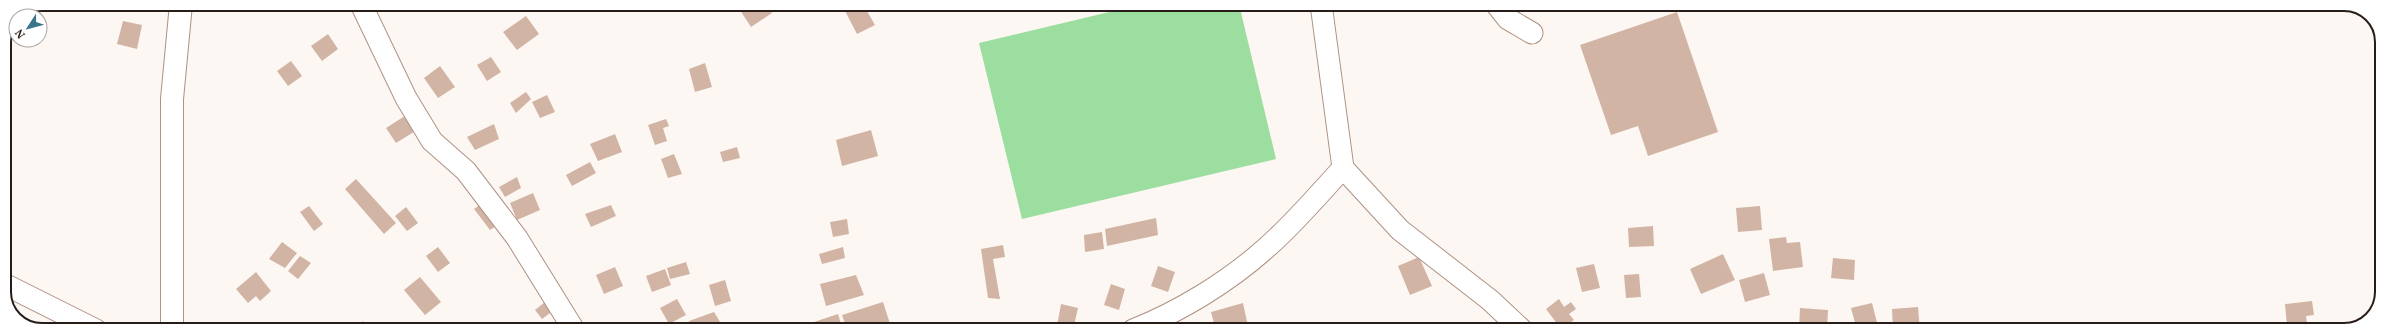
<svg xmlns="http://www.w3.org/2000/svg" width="2386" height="334" font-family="'PT Serif',serif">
  <rect width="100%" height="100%" fill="#fdf7f3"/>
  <path fill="#9bde9f" d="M 1143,4 L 1239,4 L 1276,159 L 1022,219 L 979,43 Z"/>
  <path fill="#d2b4a4" d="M 700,4 L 714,4 L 702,9 Z
    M 736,4 L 766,4 L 772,13 L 751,27 Z
    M 853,4 L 863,4 L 875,25 L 857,34 L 844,9 Z
    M 1677,12 L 1718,132 L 1648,156 L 1638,126 L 1611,135 L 1580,45 Z
    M 526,16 L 539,34 L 517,50 L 503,32 Z
    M 123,21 L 142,25 L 137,49 L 117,44 Z
    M 328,34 L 338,49 L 322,61 L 311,46 Z
    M 491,57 L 501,72 L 487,81 L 477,65 Z
    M 291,61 L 302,76 L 288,86 L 277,71 Z
    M 705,63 L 712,87 L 695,92 L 689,69 Z
    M 440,66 L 455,87 L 438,98 L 424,78 Z
    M 526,92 L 531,99 L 516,113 L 510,103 Z
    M 547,95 L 555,112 L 540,118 L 532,102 Z
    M 408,114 L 417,130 L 396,143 L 386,128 Z
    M 666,119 L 669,126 L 663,128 L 667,141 L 655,145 L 648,125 Z
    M 494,124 L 499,139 L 475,150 L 467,137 Z
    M 871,130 L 878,156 L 842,166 L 836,140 Z
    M 615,134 L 622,152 L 598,161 L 590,144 Z
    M 737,147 L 740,158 L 723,162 L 720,152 Z
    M 674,154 L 682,174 L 668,178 L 661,159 Z
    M 590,162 L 596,173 L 572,186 L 566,175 Z
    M 517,177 L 521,188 L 505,197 L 499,187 Z
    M 356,179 L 396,223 L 384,234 L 345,189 Z
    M 533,193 L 540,210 L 517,220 L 510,203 Z
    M 491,197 L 502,222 L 490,230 L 474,209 Z
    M 611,205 L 616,216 L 591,227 L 585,214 Z
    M 309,206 L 323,224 L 314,231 L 300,212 Z
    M 1760,206 L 1762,230 L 1738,232 L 1736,208 Z
    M 406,207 L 418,223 L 407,231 L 395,216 Z
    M 1156,218 L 1158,235 L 1107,246 L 1105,229 Z
    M 847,219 L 849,234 L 833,237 L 830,222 Z
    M 1653,226 L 1654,246 L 1629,247 L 1628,228 Z
    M 1102,232 L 1104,249 L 1085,252 L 1084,235 Z
    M 1786,237 L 1787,243 L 1800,242 L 1803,267 L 1773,271 L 1769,239 Z
    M 282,242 L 297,253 L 285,268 L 269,259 Z
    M 1003,245 L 1005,257 L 993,259 L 1000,299 L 988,298 L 981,249 Z
    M 438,247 L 450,263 L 438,272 L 426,256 Z
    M 843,247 L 845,258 L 822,264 L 819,254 Z
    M 1723,254 L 1735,280 L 1701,294 L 1690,269 Z
    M 300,256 L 311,263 L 298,279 L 288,271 Z
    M 1419,257 L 1432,286 L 1410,295 L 1398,266 Z
    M 1833,258 L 1855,260 L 1854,280 L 1831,278 Z
    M 686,262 L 690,274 L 670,279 L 667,268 Z
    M 1594,264 L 1600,288 L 1582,292 L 1576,268 Z
    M 1158,266 L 1175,272 L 1168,292 L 1151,286 Z
    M 615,267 L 623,286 L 604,294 L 596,275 Z
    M 665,269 L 671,285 L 652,292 L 646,276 Z
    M 256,272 L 271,291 L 260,301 L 256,296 L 248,303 L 236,289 Z
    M 1764,273 L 1770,295 L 1745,302 L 1739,280 Z
    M 1639,274 L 1641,297 L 1626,298 L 1624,275 Z
    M 856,275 L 864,295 L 826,306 L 820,284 Z
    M 420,277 L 441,302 L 425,315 L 404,290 Z
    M 725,280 L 731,301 L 715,306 L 709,285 Z
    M 1111,284 L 1125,289 L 1119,310 L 1104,305 Z
    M 555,294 L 562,304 L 542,319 L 535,310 Z
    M 677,299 L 686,315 L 669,324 L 660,308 Z
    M 1559,299 L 1564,307 L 1571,302 L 1576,309 L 1569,314 L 1574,320 L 1561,329 L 1546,309 Z
    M 2312,301 L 2314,315 L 2306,316 L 2307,324 L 2287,326 L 2285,304 Z
    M 883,302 L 892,330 L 847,330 L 842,315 Z
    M 1243,303 L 1248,326 L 1234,330 L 1216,330 L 1211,312 Z
    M 1872,303 L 1879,330 L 1857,330 L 1851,308 Z
    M 1061,304 L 1078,308 L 1073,330 L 1057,326 Z
    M 1918,307 L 1920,330 L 1893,330 L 1892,309 Z
    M 1800,308 L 1828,310 L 1827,330 L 1799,330 Z
    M 714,312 L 725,330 L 694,330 L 689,321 Z
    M 838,314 L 843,330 L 810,330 L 808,324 Z
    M 363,321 L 373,330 L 354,330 Z
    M 2098,326 L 2122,326 L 2121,330 L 2098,330 Z"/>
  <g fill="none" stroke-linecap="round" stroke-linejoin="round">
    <defs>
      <path id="street" d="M 361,4 L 406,98 L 432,141 L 466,171 L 517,238 L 574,330
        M 1496,4 L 1508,19 L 1532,33
        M 1343,168 L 1400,230 L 1490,300 L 1522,330
        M 4,284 L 96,330
        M 1133,330 C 1179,312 1228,282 1265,249 C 1293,225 1318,195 1343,168 L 1321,4"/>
      <path id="secondary" d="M 172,330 L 172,99 L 181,4"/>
    </defs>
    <use href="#street" stroke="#ae9283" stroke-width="23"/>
    <use href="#secondary" stroke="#ae9283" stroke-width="24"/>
    <use href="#street" stroke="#fff" stroke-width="21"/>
    <use href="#secondary" stroke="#fff" stroke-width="22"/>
  </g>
  <path d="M0 0H2386V334H0ZM42 11H2344A31 31 0 0 1 2375 42V292A31 31 0 0 1 2344 323H42A31 31 0 0 1 11 292V42A31 31 0 0 1 42 11Z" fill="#fff" fill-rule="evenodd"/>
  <path fill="none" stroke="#271c17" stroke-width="2" d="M42 11H2344A31 31 0 0 1 2375 42V292A31 31 0 0 1 2344 323H42A31 31 0 0 1 11 292V42A31 31 0 0 1 42 11Z"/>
  <g transform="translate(28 28) rotate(234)"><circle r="19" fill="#ffffff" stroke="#a9a4a2"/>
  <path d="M0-3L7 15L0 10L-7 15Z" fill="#39758c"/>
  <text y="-6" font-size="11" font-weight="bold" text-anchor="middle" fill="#271c17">N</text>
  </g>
</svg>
